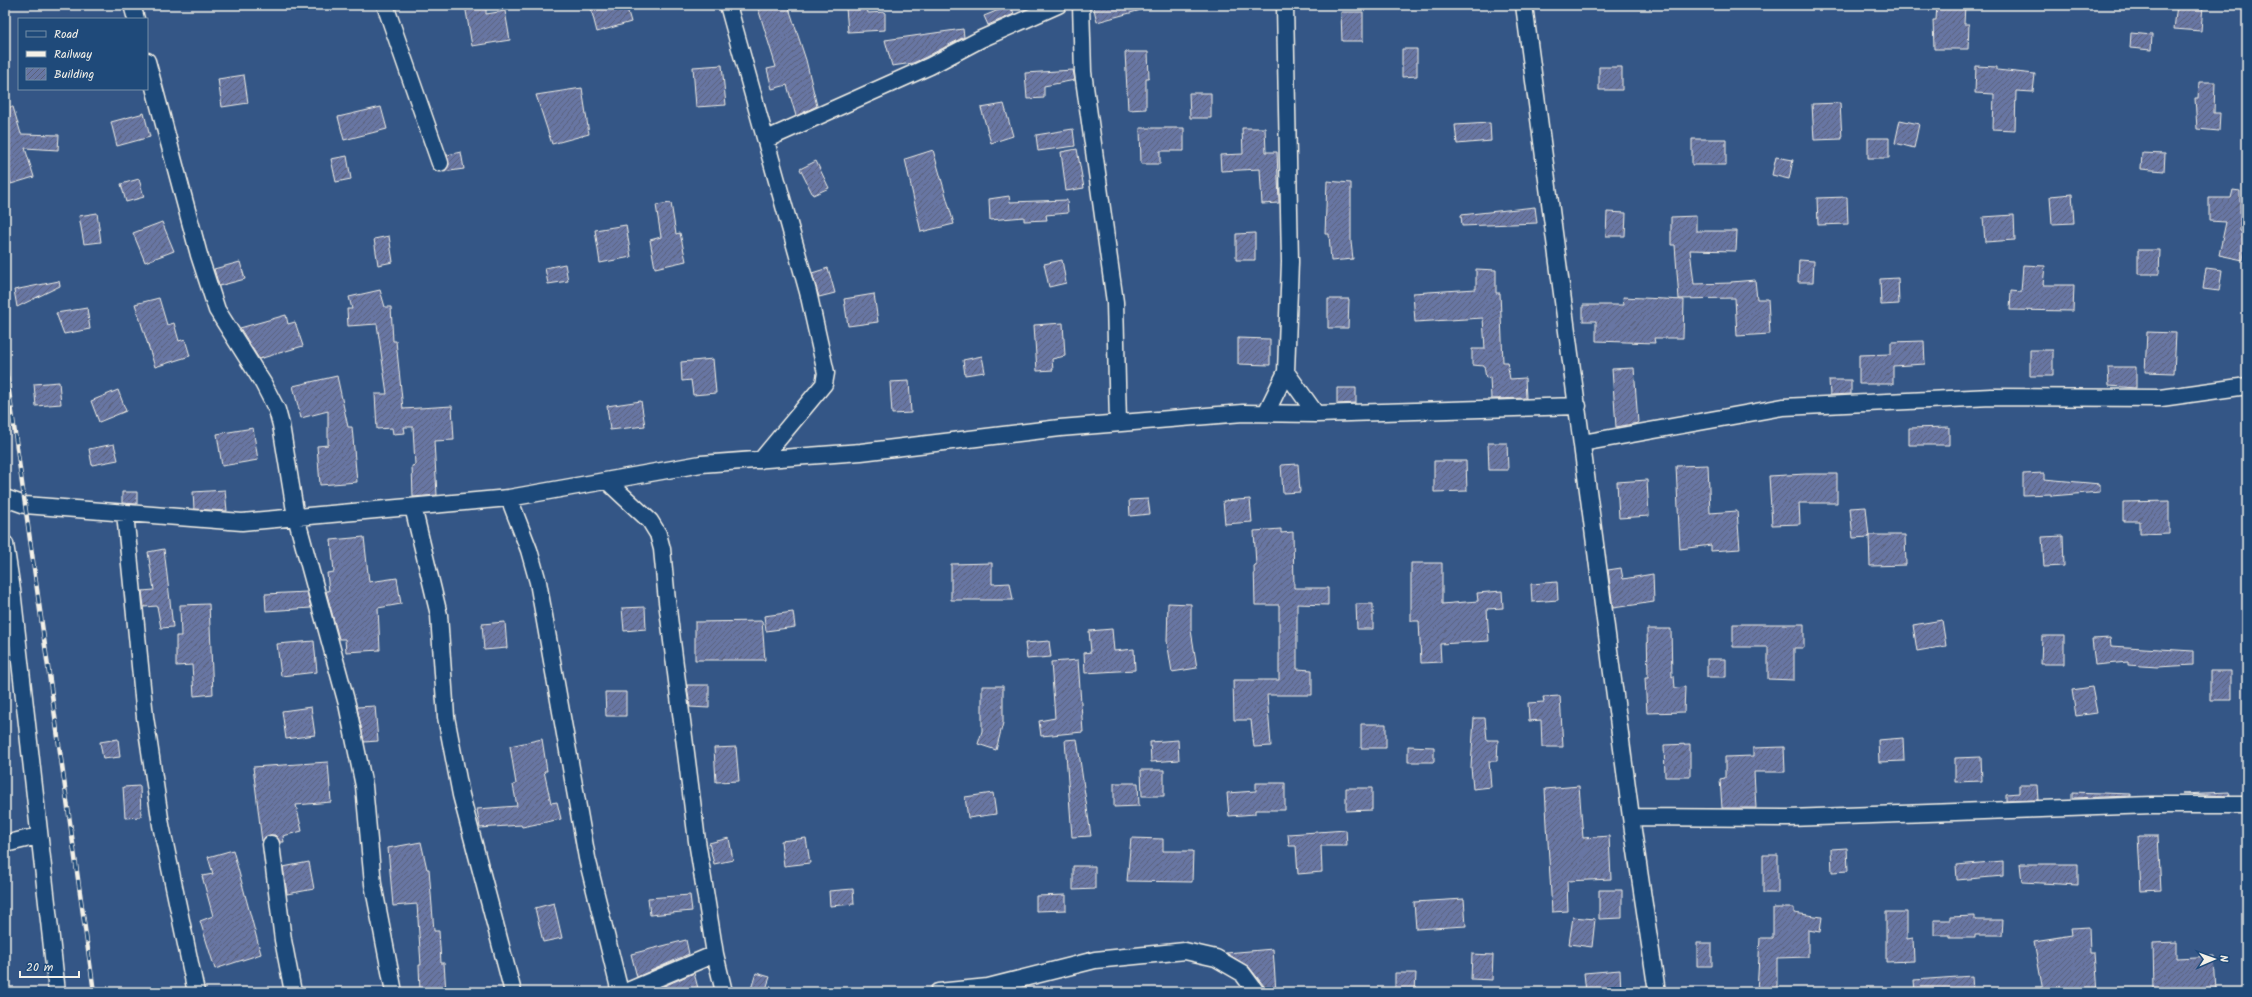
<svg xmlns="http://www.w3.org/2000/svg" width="2252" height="997" font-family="Kalam,sans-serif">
  <defs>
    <pattern id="building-hatch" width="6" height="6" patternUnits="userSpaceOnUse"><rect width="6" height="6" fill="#6776a3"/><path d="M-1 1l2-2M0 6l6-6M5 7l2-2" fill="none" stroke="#5a6179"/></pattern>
  </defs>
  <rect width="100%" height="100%" fill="#345686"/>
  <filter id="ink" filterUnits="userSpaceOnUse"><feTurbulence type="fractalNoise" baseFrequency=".025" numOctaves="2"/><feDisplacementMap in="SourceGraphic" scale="8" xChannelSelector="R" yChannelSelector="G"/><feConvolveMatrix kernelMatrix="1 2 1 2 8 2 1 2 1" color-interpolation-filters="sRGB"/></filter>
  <g filter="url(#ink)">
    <path fill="url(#building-hatch)" stroke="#f4f1e8" d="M 465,5 L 486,5 L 486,14 L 505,11 L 510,40 L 472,46 Z
      M 590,5 L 626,5 L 631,22 L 597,32 Z
      M 757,5 L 788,5 L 806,60 L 817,106 L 796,116 L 787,85 L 772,89 L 767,69 L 776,67 Z
      M 1011,5 L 1014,14 L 988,25 L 984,16 Z
      M 1093,5 L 1140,5 L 1141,10 L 1097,22 Z
      M 1937,5 L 1965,5 L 1964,24 L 1969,24 L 1968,49 L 1934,49 L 1933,20 L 1936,20 Z
      M 2177,5 L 2203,5 L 2201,31 L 2174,29 Z
      M 867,7 L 868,13 L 885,12 L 885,30 L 848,32 L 846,8 Z
      M 1341,12 L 1363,12 L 1363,41 L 1342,41 Z
      M 963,29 L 964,37 L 926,57 L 913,63 L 892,66 L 885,40 Z
      M 2131,33 L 2152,35 L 2151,50 L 2130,48 Z
      M 1402,49 L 1417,49 L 1417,76 L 1402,77 Z
      M 1125,52 L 1148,52 L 1149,78 L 1146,78 L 1146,109 L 1128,110 Z
      M 722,65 L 726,105 L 696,107 L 693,67 Z
      M 1976,66 L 1997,67 L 1997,70 L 2035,74 L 2033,92 L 2016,91 L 2015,130 L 1993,129 L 1994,94 L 1975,93 Z
      M 1599,67 L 1622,67 L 1622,90 L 1599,90 Z
      M 1073,70 L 1075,80 L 1044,86 L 1044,98 L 1027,99 L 1025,73 Z
      M 244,75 L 248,103 L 222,107 L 218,79 Z
      M 2199,82 L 2215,82 L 2214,113 L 2220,113 L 2219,131 L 2197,129 L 2195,98 L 2198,98 Z
      M 582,88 L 589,134 L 552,144 L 536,95 Z
      M 1189,93 L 1211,93 L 1211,118 L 1190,118 Z
      M 1840,103 L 1842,139 L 1814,140 L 1812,104 Z
      M 1004,104 L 1013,136 L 991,143 L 981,108 Z
      M 9,107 L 13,107 L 21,134 L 59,135 L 58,150 L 25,148 L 34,177 L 11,184 L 5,162 L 5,149 L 9,148 Z
      M 381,107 L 387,129 L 344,140 L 338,117 Z
      M 144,113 L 150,137 L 117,146 L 111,122 Z
      M 1900,120 L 1919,124 L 1914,148 L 1895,143 Z
      M 1490,123 L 1491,141 L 1457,144 L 1455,125 Z
      M 1140,128 L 1184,128 L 1184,151 L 1160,151 L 1160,164 L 1141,164 Z
      M 1242,128 L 1265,128 L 1266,152 L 1277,152 L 1279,203 L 1262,204 L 1260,169 L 1221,171 L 1220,155 L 1243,154 Z
      M 1073,129 L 1075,146 L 1038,151 L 1036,135 Z
      M 1868,138 L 1889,138 L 1889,158 L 1868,158 Z
      M 1692,139 L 1726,139 L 1726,165 L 1692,165 Z
      M 1077,149 L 1084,188 L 1066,191 L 1061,152 Z
      M 933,150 L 954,224 L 921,232 L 905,159 Z
      M 461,152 L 464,169 L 443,172 L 449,165 L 447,155 Z
      M 2142,153 L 2165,154 L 2164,171 L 2141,169 Z
      M 347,156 L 351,179 L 336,182 L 331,159 Z
      M 1776,157 L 1793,160 L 1789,179 L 1772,175 Z
      M 816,161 L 829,188 L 813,195 L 800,169 Z
      M 139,179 L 144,197 L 126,202 L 121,184 Z
      M 1327,181 L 1351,183 L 1351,242 L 1353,259 L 1331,261 L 1329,234 L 1325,234 Z
      M 2233,190 L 2240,191 L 2240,231 L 2247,233 L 2243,260 L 2219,255 L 2226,222 L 2209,221 L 2209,198 L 2231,198 Z
      M 2072,194 L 2074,223 L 2052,224 L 2050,196 Z
      M 1009,196 L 1010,202 L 1067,200 L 1068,213 L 1046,215 L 1047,220 L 1024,221 L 1024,217 L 990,220 L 989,199 Z
      M 1847,197 L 1848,224 L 1818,225 L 1817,198 Z
      M 671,203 L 676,234 L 680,233 L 686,261 L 655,268 L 650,240 L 661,237 L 656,205 Z
      M 1535,207 L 1537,223 L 1462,226 L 1461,215 Z
      M 1607,212 L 1626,213 L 1625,236 L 1606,236 Z
      M 97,213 L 101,242 L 84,244 L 79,216 Z
      M 2014,215 L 2015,240 L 1985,242 L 1983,217 Z
      M 1696,216 L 1696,231 L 1737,231 L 1736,251 L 1690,250 L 1694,284 L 1731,283 L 1731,282 L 1755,280 L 1757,299 L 1768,299 L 1770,334 L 1737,336 L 1735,298 L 1679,299 L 1675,245 L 1671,245 L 1671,217 Z
      M 162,222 L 174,251 L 145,262 L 133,233 Z
      M 626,225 L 631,257 L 600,263 L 595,230 Z
      M 1255,233 L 1255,260 L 1236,260 L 1236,234 Z
      M 389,236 L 393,262 L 378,265 L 374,239 Z
      M 2138,250 L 2160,250 L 2159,274 L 2138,274 Z
      M 1062,260 L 1066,283 L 1049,287 L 1044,264 Z
      M 1799,260 L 1814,261 L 1813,282 L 1798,282 Z
      M 240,262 L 245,279 L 219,286 L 214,269 Z
      M 565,264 L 568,281 L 548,284 L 545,268 Z
      M 2023,265 L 2045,266 L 2043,285 L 2074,285 L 2073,311 L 2010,310 L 2011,291 L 2021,292 Z
      M 828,268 L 835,293 L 819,297 L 812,273 Z
      M 2206,268 L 2222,270 L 2219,291 L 2203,289 Z
      M 1476,269 L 1496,270 L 1496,293 L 1500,293 L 1503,362 L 1507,362 L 1510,379 L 1525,378 L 1526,398 L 1491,399 L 1490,377 L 1486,378 L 1484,366 L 1472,365 L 1472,349 L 1485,349 L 1483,318 L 1415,322 L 1413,293 L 1476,289 Z
      M 1898,278 L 1899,304 L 1881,305 L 1880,279 Z
      M 59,281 L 60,286 L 17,307 L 14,290 Z
      M 380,290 L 385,307 L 391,307 L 393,341 L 396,341 L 403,409 L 452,406 L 454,440 L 434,441 L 437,495 L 413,497 L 412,466 L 415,465 L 413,427 L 404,427 L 405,433 L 393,434 L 392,428 L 377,429 L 375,394 L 387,394 L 377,324 L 348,326 L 347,309 L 352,309 L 349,297 Z
      M 874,294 L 878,322 L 848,326 L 844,299 Z
      M 1623,297 L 1684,300 L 1683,338 L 1654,338 L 1655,343 L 1596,341 L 1596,321 L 1583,321 L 1583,305 L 1624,305 Z
      M 159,298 L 167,325 L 174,323 L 179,341 L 185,339 L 190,356 L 155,367 L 135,304 Z
      M 1328,299 L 1349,299 L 1348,328 L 1328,328 Z
      M 87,308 L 90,329 L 64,334 L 56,313 Z
      M 286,315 L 288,324 L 295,322 L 303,346 L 259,359 L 240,328 Z
      M 1063,323 L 1065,356 L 1052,359 L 1053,370 L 1037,371 L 1034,325 Z
      M 2147,332 L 2176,333 L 2174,373 L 2145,372 Z
      M 1238,338 L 1270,339 L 1270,365 L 1238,364 Z
      M 1924,341 L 1925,364 L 1893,366 L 1893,384 L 1859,384 L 1859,355 L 1891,354 L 1891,342 Z
      M 2030,350 L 2053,350 L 2053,376 L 2030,376 Z
      M 982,356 L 985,372 L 965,375 L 963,360 Z
      M 713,359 L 716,393 L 693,395 L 691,380 L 682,381 L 681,362 Z
      M 2108,367 L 2136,367 L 2136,388 L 2109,386 Z
      M 1634,368 L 1638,423 L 1616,427 L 1612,369 Z
      M 337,376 L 348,427 L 352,427 L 357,482 L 320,485 L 317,446 L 328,445 L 328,411 L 301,418 L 293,386 Z
      M 1829,380 L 1851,380 L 1851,394 L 1830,395 Z
      M 909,381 L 911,413 L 892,414 L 890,382 Z
      M 59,382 L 61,404 L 36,406 L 34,384 Z
      M 1337,388 L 1356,388 L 1356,403 L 1337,404 Z
      M 118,390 L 126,411 L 99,422 L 91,401 Z
      M 641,401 L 645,426 L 610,430 L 607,406 Z
      M 1949,427 L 1949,445 L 1909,445 L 1909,428 Z
      M 253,428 L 258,460 L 222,466 L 217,434 Z
      M 1488,443 L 1507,443 L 1508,470 L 1489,470 Z
      M 114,444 L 118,460 L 92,465 L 89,449 Z
      M 1434,461 L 1466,461 L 1467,491 L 1434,492 Z
      M 1298,464 L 1300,492 L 1283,493 L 1281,465 Z
      M 1708,465 L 1710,513 L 1737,511 L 1740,549 L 1711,551 L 1711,545 L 1680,549 L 1676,466 Z
      M 2044,473 L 2044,479 L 2100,484 L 2100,492 L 2051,496 L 2051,494 L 2023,495 L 2023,474 Z
      M 1806,474 L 1837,474 L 1837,503 L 1799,503 L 1800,524 L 1772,525 L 1769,476 Z
      M 1647,480 L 1649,516 L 1619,518 L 1617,482 Z
      M 225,490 L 227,511 L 194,509 L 193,492 Z
      M 122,492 L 137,492 L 137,504 L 122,503 Z
      M 1148,499 L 1150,514 L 1130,516 L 1129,500 Z
      M 1250,499 L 1252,522 L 1225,524 L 1223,501 Z
      M 2169,501 L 2169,533 L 2140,534 L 2140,521 L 2123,521 L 2123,502 Z
      M 1866,507 L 1869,537 L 1853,538 L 1850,508 Z
      M 1281,529 L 1281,533 L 1293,532 L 1294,588 L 1328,588 L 1328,605 L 1297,604 L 1297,669 L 1312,670 L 1312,695 L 1267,695 L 1271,746 L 1254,747 L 1251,720 L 1234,720 L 1233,680 L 1279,680 L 1279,605 L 1255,605 L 1254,565 L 1256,565 L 1254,531 Z
      M 1869,535 L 1905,535 L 1906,565 L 1870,566 Z
      M 2063,536 L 2064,566 L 2044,567 L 2042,537 Z
      M 364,537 L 369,582 L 397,578 L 401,604 L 378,608 L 380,650 L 346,652 L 345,639 L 339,639 L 326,591 L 329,591 L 327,573 L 334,572 L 331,540 Z
      M 164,549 L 173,627 L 161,628 L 157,606 L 144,607 L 142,591 L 154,590 L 148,552 Z
      M 992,563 L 992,584 L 1010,583 L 1013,600 L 951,600 L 951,564 Z
      M 1411,563 L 1442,563 L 1442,604 L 1478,601 L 1477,593 L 1502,591 L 1503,608 L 1487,609 L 1489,641 L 1440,644 L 1441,662 L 1421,663 L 1419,621 L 1411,621 Z
      M 1621,568 L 1623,579 L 1653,574 L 1654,602 L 1613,608 L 1608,570 Z
      M 1557,582 L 1558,600 L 1532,602 L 1531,584 Z
      M 307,592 L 311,608 L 266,611 L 265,594 Z
      M 1168,603 L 1191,604 L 1191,630 L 1197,668 L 1172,672 L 1167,641 Z
      M 209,604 L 213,694 L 194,696 L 192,665 L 176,666 L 176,636 L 181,636 L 180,605 Z
      M 1356,604 L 1373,604 L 1373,629 L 1357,629 Z
      M 645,607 L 646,629 L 624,631 L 622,608 Z
      M 793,612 L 795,627 L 766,631 L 764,616 Z
      M 1942,620 L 1946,646 L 1917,651 L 1913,625 Z
      M 762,621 L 765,660 L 695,660 L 695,622 Z
      M 505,622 L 507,648 L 484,650 L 482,624 Z
      M 1733,624 L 1804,624 L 1804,648 L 1794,648 L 1794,680 L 1768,679 L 1768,647 L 1733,647 Z
      M 1112,629 L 1114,651 L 1134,649 L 1135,670 L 1085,673 L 1084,653 L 1091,652 L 1089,631 Z
      M 1647,629 L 1671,629 L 1672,677 L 1674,676 L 1675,688 L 1685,687 L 1684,712 L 1647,713 L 1645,678 L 1648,678 Z
      M 2042,636 L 2064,636 L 2064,664 L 2041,664 Z
      M 2110,638 L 2111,646 L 2193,651 L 2193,665 L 2157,667 L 2128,665 L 2128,662 L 2095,665 L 2092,639 Z
      M 314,641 L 317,672 L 281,676 L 277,644 Z
      M 1049,641 L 1051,657 L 1027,659 L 1025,643 Z
      M 1707,659 L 1726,659 L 1726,677 L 1707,677 Z
      M 1078,660 L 1083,732 L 1041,736 L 1039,721 L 1055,718 L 1051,662 Z
      M 2210,671 L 2231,671 L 2231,700 L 2210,700 Z
      M 687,685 L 709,685 L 709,708 L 690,707 Z
      M 982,686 L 1003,686 L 1003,723 L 996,750 L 978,744 L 982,731 Z
      M 2092,687 L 2097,713 L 2076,716 L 2072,690 Z
      M 605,692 L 626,692 L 626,716 L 606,716 Z
      M 1560,696 L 1563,747 L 1542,747 L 1541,720 L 1529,721 L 1528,703 L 1544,702 L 1543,697 Z
      M 375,706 L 378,741 L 364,742 L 357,707 Z
      M 311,707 L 315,735 L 286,739 L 282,711 Z
      M 1474,718 L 1485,718 L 1487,740 L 1498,740 L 1497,761 L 1489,761 L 1491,787 L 1473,789 L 1471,767 Z
      M 1361,724 L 1386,724 L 1386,748 L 1361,748 Z
      M 1903,738 L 1904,761 L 1879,762 L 1878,740 Z
      M 118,739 L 120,757 L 103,759 L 100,742 Z
      M 542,739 L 547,771 L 544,771 L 551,803 L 557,802 L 561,819 L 522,827 L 521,825 L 480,828 L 477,809 L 517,806 L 513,785 L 516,784 L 510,746 Z
      M 1077,739 L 1091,836 L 1072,837 L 1065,740 Z
      M 1178,740 L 1179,760 L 1151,762 L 1150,742 Z
      M 1690,744 L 1690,777 L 1665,777 L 1664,745 Z
      M 1408,746 L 1434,747 L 1434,762 L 1408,762 Z
      M 736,747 L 739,781 L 716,782 L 714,748 Z
      M 1784,747 L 1785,772 L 1754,772 L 1756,808 L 1722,808 L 1720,779 L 1725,778 L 1725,757 L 1753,756 L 1753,748 Z
      M 1981,757 L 1982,781 L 1955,782 L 1955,758 Z
      M 328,762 L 331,802 L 296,805 L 302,831 L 283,836 L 284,842 L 280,842 L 275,835 L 270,835 L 265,837 L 262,842 L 253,767 Z
      M 1141,770 L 1164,770 L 1164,796 L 1142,796 Z
      M 1114,783 L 1138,783 L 1139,806 L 1114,807 Z
      M 1256,783 L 1285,783 L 1285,810 L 1255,810 L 1255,814 L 1229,816 L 1227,793 L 1256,791 Z
      M 2019,785 L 2037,785 L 2038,800 L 2006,801 L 2006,794 L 2019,793 Z
      M 140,786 L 141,817 L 125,818 L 123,787 Z
      M 1579,786 L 1583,838 L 1609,836 L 1611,879 L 1567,881 L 1568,911 L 1552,912 L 1545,789 Z
      M 1346,788 L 1372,788 L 1372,810 L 1346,811 Z
      M 2072,792 L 2131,794 L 2131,796 L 2072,798 Z
      M 2229,792 L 2230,796 L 2182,794 Z
      M 993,793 L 996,814 L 968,818 L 965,797 Z
      M 1346,830 L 1347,846 L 1321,846 L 1322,872 L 1298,874 L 1296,846 L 1289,846 L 1288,834 Z
      M 2138,836 L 2158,836 L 2161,890 L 2141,891 Z
      M 729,838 L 733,860 L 714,864 L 709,843 Z
      M 806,838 L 810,863 L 784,866 L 781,841 Z
      M 1131,838 L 1163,839 L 1163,851 L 1193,851 L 1192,882 L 1127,881 Z
      M 421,842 L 427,869 L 429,869 L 434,931 L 439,931 L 441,963 L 444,963 L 446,992 L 420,992 L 419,965 L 421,965 L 417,904 L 393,906 L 388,848 Z
      M 1847,848 L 1848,871 L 1832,872 L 1831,849 Z
      M 233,850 L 261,954 L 215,969 L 200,921 L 213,916 L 202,876 L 213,874 L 208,857 Z
      M 1763,855 L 1778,855 L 1778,893 L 1763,893 Z
      M 2003,861 L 2003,876 L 1957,880 L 1956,865 Z
      M 309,862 L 314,889 L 287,894 L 283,867 Z
      M 2020,864 L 2078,864 L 2078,885 L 2022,882 Z
      M 1073,866 L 1095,866 L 1095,889 L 1073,890 Z
      M 853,889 L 854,904 L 830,906 L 829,891 Z
      M 1599,890 L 1622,890 L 1622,918 L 1599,919 Z
      M 690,895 L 692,911 L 650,915 L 648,898 Z
      M 1066,895 L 1066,910 L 1036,911 L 1036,896 Z
      M 1464,899 L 1466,926 L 1416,929 L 1414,902 Z
      M 554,903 L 562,938 L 543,942 L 535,908 Z
      M 1773,908 L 1794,908 L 1794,913 L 1822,917 L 1820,932 L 1808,930 L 1808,957 L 1777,958 L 1777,992 L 1757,992 L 1760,938 L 1773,938 Z
      M 1886,912 L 1907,912 L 1907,939 L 1913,938 L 1914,961 L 1886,962 Z
      M 1975,916 L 1975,920 L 2003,920 L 2002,935 L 1975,935 L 1975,938 L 1950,938 L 1950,935 L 1934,935 L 1934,920 L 1950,920 L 1950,917 Z
      M 1573,917 L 1595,919 L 1592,947 L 1569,944 Z
      M 2089,927 L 2090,953 L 2095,953 L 2098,992 L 2043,991 L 2034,941 L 2072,935 L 2071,928 Z
      M 686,940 L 689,954 L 637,977 L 631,954 Z
      M 2177,942 L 2177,958 L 2214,956 L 2216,992 L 2154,992 L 2153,943 Z
      M 1697,943 L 1712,943 L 1712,966 L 1697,966 Z
      M 1273,949 L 1276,992 L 1265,992 L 1264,986 L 1249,967 L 1226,953 Z
      M 1472,954 L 1493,955 L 1492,980 L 1471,979 Z
      M 1620,970 L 1621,992 L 1586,992 L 1584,973 Z
      M 694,973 L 699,992 L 665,992 L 664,986 Z
      M 756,973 L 770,977 L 765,992 L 750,992 Z
      M 1395,973 L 1416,973 L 1415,992 L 1395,992 Z
      M 1972,976 L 1973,992 L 1915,992 L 1914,980 Z"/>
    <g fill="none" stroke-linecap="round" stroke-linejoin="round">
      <defs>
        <path id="street" d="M 132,5 L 136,19
          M 385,5 L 440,163
          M 728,5 L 808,292 L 826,373 L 824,384 L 761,460
          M 1081,5 L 1083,72 L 1115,302 L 1118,423
          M 1524,5 L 1631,817 L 1657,992
          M 147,61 L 199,255 L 217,310 L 263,383 L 277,410 L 281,425 L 296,517 L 347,704 L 364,786 L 373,884 L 394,992
          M 767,139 L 930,66 L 981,39 L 1058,5
          M 1286,372 L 1316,414
          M 1266,413 L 1286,372 L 1290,262 L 1285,5
          M 1582,443 L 1783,407 L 1991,397 L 2161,398 L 2247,386
          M 607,481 L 650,521 L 658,534 L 662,549 L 667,601 L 697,841 L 715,954 L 724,992
          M 5,498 L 25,505 L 242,522 L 509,498 L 701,464 L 861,452 L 1060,428 L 1243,413 L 1316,414 L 1578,406
          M 509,498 L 529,550 L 538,582 L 587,858 L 620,992
          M 413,507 L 439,615 L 446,717 L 461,795 L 513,992
          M 125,513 L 145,717 L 161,825 L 196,992
          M 5,544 L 12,590 L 57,992
          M 1631,817 L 1789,818 L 2152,805 L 2247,805
          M 5,844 L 38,836
          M 271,844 L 283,940 L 293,992
          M 625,992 L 715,954
          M 938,992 L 988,987 L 1095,960 L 1185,951 L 1216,958 L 1242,973 L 1256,992"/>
      </defs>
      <use href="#street" stroke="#f4f1e8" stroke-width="19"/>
      <use href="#street" stroke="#1f4a7a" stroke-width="16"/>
      <defs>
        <path id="rail" d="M 5,363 L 94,992"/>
      </defs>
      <use href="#rail" stroke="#f4f1e8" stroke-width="4.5"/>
      <use href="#rail" stroke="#1f4a7a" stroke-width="3" stroke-dasharray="9" stroke-linecap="butt"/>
    </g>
  </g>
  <rect width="2252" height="997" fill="none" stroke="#1f4a7a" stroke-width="20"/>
  <rect x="10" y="10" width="2232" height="977" fill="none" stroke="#f4f1e8" stroke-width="1.5" filter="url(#ink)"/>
  <rect x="18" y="18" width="130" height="72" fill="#1f4a7a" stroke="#748da6"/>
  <rect x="26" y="31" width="20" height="6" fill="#1f4a7a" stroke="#748da6"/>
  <text x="54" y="38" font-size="12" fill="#f4f1e8">Road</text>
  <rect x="26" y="51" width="20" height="6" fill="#f4f1e8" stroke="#748da6"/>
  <text x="54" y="58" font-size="12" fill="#f4f1e8">Railway</text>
  <rect x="26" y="68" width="20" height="12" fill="url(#building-hatch)" stroke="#748da6"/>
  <text x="54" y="78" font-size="12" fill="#f4f1e8">Building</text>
  <g transform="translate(2214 959) rotate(88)" stroke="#1f4a7a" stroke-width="3" paint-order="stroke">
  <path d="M0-3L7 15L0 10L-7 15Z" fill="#f4f1e8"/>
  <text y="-6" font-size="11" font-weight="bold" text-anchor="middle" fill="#f4f1e8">N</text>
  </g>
  <path d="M20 971v6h59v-6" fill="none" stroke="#f4f1e8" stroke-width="2"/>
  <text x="26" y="971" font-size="12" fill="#f4f1e8" stroke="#1f4a7a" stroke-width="3" paint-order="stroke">20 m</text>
</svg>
